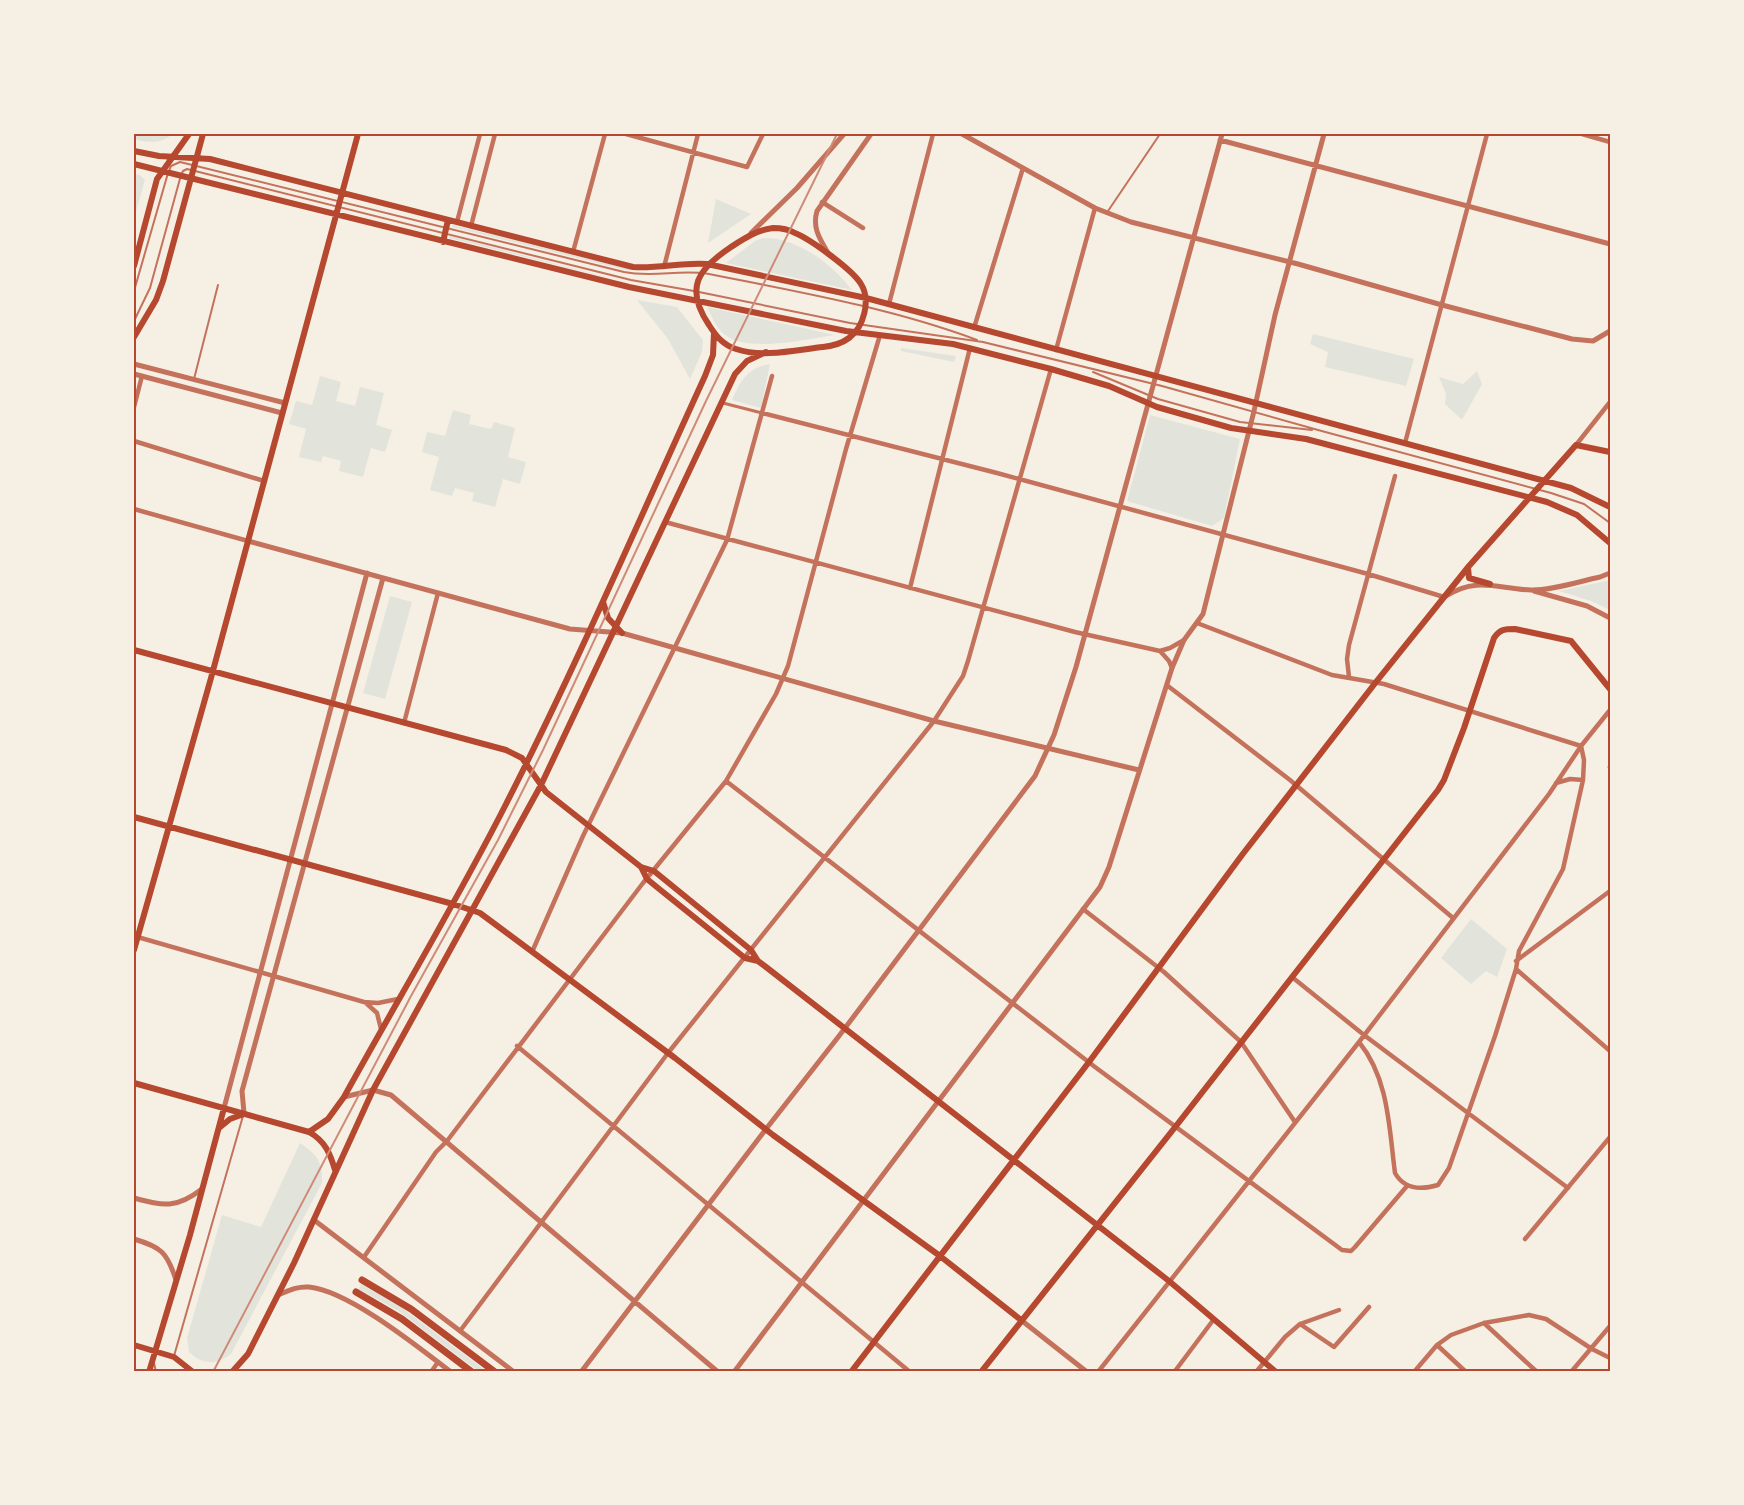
<svg xmlns="http://www.w3.org/2000/svg" width="1744" height="1505" font-family="'Titillium Web',sans-serif">
  <rect width="100%" height="100%" fill="#f6efe4"/>
  <path fill="#e2e4dc" d="M 134,134 L 172,134 C 162,144 147,143 134,139 Z
    M 134,174 L 140,175 L 145,180 L 134,219 Z
    M 716,199 L 751,214 L 708,243 Z
    M 452,225 L 630,269 L 630,271 L 452,227 Z
    M 450,236 L 629,283 L 449,238 Z
    M 763,238 C 797,237 832,264 852,290 L 726,263 L 755,241 Z
    M 637,300 L 677,307 L 703,340 L 702,352 L 690,379 L 668,339 Z
    M 707,307 L 835,335 C 807,339 748,353 725,335 C 716,328 712,317 707,307 Z
    M 1313,334 L 1414,359 L 1406,386 L 1325,367 L 1328,352 L 1310,344 Z
    M 901,348 L 956,356 L 954,362 L 901,351 Z
    M 770,364 L 761,408 L 732,400 C 740,381 748,367 770,364 Z
    M 1477,371 L 1482,384 L 1462,420 L 1445,404 L 1446,394 L 1439,377 L 1463,384 Z
    M 320,376 L 341,382 L 336,401 L 355,406 L 360,387 L 384,393 L 376,425 L 392,430 L 385,452 L 371,448 L 363,477 L 339,471 L 341,461 L 323,456 L 321,462 L 299,457 L 306,429 L 289,424 L 296,401 L 312,405 Z
    M 453,410 L 471,415 L 469,424 L 491,429 L 494,422 L 515,428 L 508,457 L 526,462 L 520,484 L 503,479 L 495,507 L 472,501 L 474,493 L 455,488 L 452,496 L 430,490 L 439,457 L 422,452 L 427,432 L 445,436 Z
    M 1150,415 L 1240,439 L 1224,518 L 1212,526 L 1127,501 Z
    M 1610,580 L 1610,610 L 1591,601 L 1559,591 Z
    M 390,596 L 412,602 L 385,699 L 363,693 Z
    M 1471,919 L 1507,949 L 1497,977 L 1486,971 L 1471,984 L 1441,958 Z
    M 300,1143 C 317,1155 323,1161 322,1183 L 231,1354 C 217,1365 202,1365 189,1352 L 187,1338 L 222,1215 L 261,1227 Z
    M 361,1284 L 402,1308 L 486,1371 L 478,1371 L 400,1312 L 359,1289 Z"/>
  <g fill="none" stroke-linecap="round" stroke-linejoin="round">
    <path stroke="#c5725c" stroke-width="2" d="M 1108,211 L 1160,134
      M 134,291 L 168,173 L 171,166 L 180,162 L 624,272 C 653,278 681,269 709,274 C 799,292 891,308 977,340
      M 699,292 L 850,323 L 983,342 L 1162,386 L 1318,430 L 1551,493 L 1584,504 L 1610,523
      M 134,321 L 150,288 L 181,175 L 183,171 L 187,169 L 631,280 L 694,291
      M 1093,372 L 1158,399 L 1240,422 L 1312,430
      M 194,379 L 218,285
      M 174,1356 L 243,1116
      M 154,1363 L 156,1372"/>
    <path stroke="#c5725c" stroke-width="3" d="M 723,403 L 762,413
      M 1609,767 L 1610,767"/>
    <path stroke="#c5725c" stroke-width="4.5" d="M 626,134 L 747,167 L 763,134
      M 1582,134 L 1610,142
      M 822,202 L 863,228
      M 457,222 L 480,134
      M 471,226 L 495,134
      M 573,252 L 605,134
      M 664,267 L 698,134
      M 889,304 L 933,134
      M 974,328 L 1023,168
      M 1056,350 L 1095,208
      M 134,407 L 142,376
      M 762,413 L 997,473 L 1368,574 L 1444,597
      M 134,441 L 264,481
      M 1405,443 L 1487,134
      M 1576,445 L 1610,402
      M 134,509 L 248,541
      M 665,522 L 1075,632 L 1160,651 L 1169,661 L 1172,668
      M 910,588 L 970,348
      M 1197,623 L 1332,675 L 1384,684 L 1581,746
      M 1160,651 L 1170,648 L 1184,640
      M 1349,677 L 1347,659 L 1349,645 L 1395,476
      M 1168,686 L 1290,780 L 1453,918
      M 404,723 L 438,593
      M 726,781 L 1095,1067 L 1342,1250 L 1351,1251 L 1355,1247 L 1407,1186
      M 1556,783 L 1570,779 L 1583,780
      M 1083,909 L 1164,972 L 1241,1042 L 1295,1122
      M 134,936 L 364,1002 L 378,1003 L 398,999
      M 532,952 L 583,836 L 727,540 L 772,376
      M 1516,961 L 1610,891
      M 1516,969 L 1610,1051
      M 1292,977 L 1364,1035 L 1568,1188
      M 366,1003 L 377,1013 L 381,1029
      M 1359,1042 C 1389,1079 1389,1128 1395,1173 C 1404,1189 1421,1190 1438,1185 L 1449,1168 L 1495,1036 L 1516,969 L 1519,951 L 1563,869 L 1583,780 L 1584,760 L 1581,746
      M 517,1046 L 910,1372
      M 1525,1239 L 1610,1137
      M 364,1257 L 436,1152 L 447,1141 L 643,883 L 726,781 L 776,694 L 788,666 L 846,449 L 880,335
      M 1484,1323 L 1537,1372
      M 1300,1324 L 1334,1347 L 1369,1307
      M 460,1331 L 668,1053 L 934,721 L 963,676 L 968,661 L 1051,369
      M 1437,1345 L 1466,1372
      M 1175,1371 L 1214,1319
      M 431,1372 L 438,1362
      M 1098,1372 L 1359,1042 L 1549,794 L 1581,746 L 1610,710
      M 1256,1372 L 1285,1337 L 1300,1324 L 1339,1310
      M 1414,1372 L 1437,1345 L 1451,1335 L 1484,1323 L 1529,1315 L 1546,1319 L 1592,1349 L 1610,1358
      M 1571,1372 L 1610,1326"/>
    <path stroke="#c5725c" stroke-width="5" d="M 962,134 L 1095,208 L 1131,222 L 1298,264 L 1442,305 L 1572,339 L 1593,341 L 1610,331
      M 1220,140 L 1610,244
      M 751,233 L 797,188 L 844,134
      M 828,253 C 820,239 812,228 817,211 L 871,134
      M 134,364 L 285,403
      M 134,374 L 282,413
      M 248,541 L 570,629 L 622,633 L 934,721 L 1139,770
      M 1534,591 L 1587,606 L 1610,618
      M 1446,596 C 1477,576 1498,589 1531,590 C 1550,591 1581,581 1600,577 L 1610,573
      M 344,1097 L 373,1090 L 391,1095 L 718,1372
      M 224,1108 L 367,573
      M 244,1113 L 242,1091 L 383,578
      M 134,1198 C 164,1206 176,1209 202,1189
      M 314,1220 L 514,1372
      M 134,1239 C 161,1247 167,1252 176,1280
      M 278,1295 C 288,1291 297,1286 309,1287 C 349,1291 418,1347 451,1372
      M 1021,1320 L 1087,1372
      M 581,1372 L 766,1129 L 839,1036 L 1035,776 L 1054,735 L 1076,667 L 1222,134
      M 734,1372 L 1100,887 L 1109,867 L 1172,668 L 1184,640 L 1203,614 L 1254,411 L 1275,315 L 1324,134"/>
    <path stroke="#b5482f" stroke-width="6" d="M 134,151 L 159,156 L 210,159 L 633,267 C 658,269 682,262 707,264 L 866,298 L 1571,488 L 1610,507
      M 134,164 L 629,287 L 846,331 L 953,344 L 1051,369 L 1109,386 L 1157,407 L 1231,428 L 1306,439 L 1547,502 L 1577,515 L 1610,543
      M 773,228 C 781,228 788,229 795,233 C 810,239 853,270 861,284 C 871,300 864,327 849,338 C 841,344 832,346 823,347 C 796,350 762,358 736,349 C 723,345 716,336 709,325 C 684,288 698,269 731,247 C 745,238 757,230 773,228 Z
      M 443,242 L 448,220
      M 134,266 L 157,179 L 189,134
      M 134,337 L 156,300 L 163,281 L 203,134
      M 1468,568 L 1469,578 L 1490,584
      M 603,602 L 608,618 L 622,633
      M 134,650 L 506,750 L 522,758 L 546,792 L 641,867 L 654,871 L 751,950 L 758,961 L 766,967 L 1169,1281 L 1276,1372
      M 134,817 L 453,904 L 480,913 L 675,1058 L 773,1135 L 940,1256 L 1021,1320
      M 641,867 L 647,879 L 658,888 L 745,958 L 758,961
      M 134,950 L 211,678 L 358,134
      M 134,1083 L 309,1132 C 325,1141 330,1153 335,1170
      M 219,1128 L 230,1119 L 244,1114
      M 309,1132 L 328,1119 L 344,1097 C 397,1001 454,906 504,808 C 576,667 639,520 705,376 L 713,355 L 714,333
      M 134,1345 L 174,1357 L 193,1372
      M 149,1372 L 190,1235 L 224,1108
      M 232,1372 L 248,1354 L 294,1263 L 373,1090 L 541,785 L 735,374 L 747,361 L 766,352
      M 851,1372 L 1089,1062 L 1242,855 L 1376,682 L 1469,566 L 1576,445 L 1610,452
      M 981,1372 L 1176,1126 L 1438,790 L 1444,780 L 1464,728 L 1494,638 C 1500,629 1505,629 1515,629 L 1571,641 L 1610,689"/>
    <path stroke="#b5482f" stroke-width="7" d="M 362,1280 L 411,1309 L 495,1372
      M 356,1292 L 402,1319 L 472,1372"/>
    <path stroke="#cf8b77" stroke-width="2" d="M 213,1372 L 411,996 L 498,840 L 543,750 L 706,401 L 837,134"/>
  </g>
  <rect width="1744" height="1505" fill="none" stroke="#f6efe4" stroke-width="270"/>
  <rect x="135" y="135" width="1474" height="1235" fill="none" stroke="#b5482f" stroke-width="2"/>
</svg>
